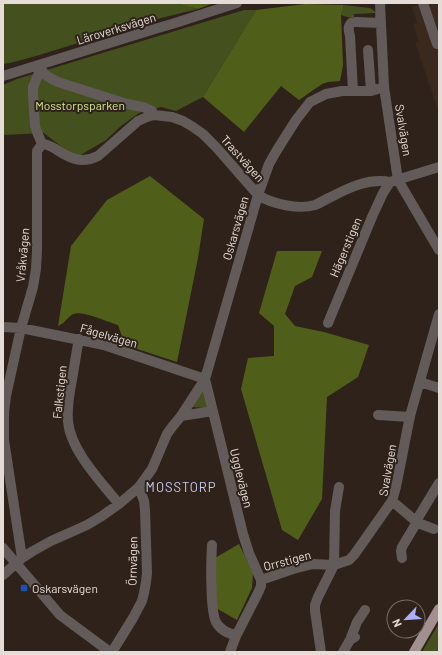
<svg xmlns="http://www.w3.org/2000/svg" width="442" height="655" font-family="Barlow,sans-serif">
  <rect width="100%" height="100%" fill="#2f221a"/>
  <path fill="#3b291e" d="M 423,3 L 439,3 L 439,113 L 415,42 L 419,41 L 413,24 L 417,23 L 412,7 Z"/>
  <path fill="#44511f" d="M 3,3 L 175,3 L 198,9 L 153,20 L 36,56 L 10,63 L 3,64 Z
    M 344,5 L 370,8 L 376,12 L 377,19 L 375,19 L 375,13 L 354,14 L 354,19 L 341,15 Z
    M 244,10 L 256,10 L 203,97 L 176,111 L 161,107 L 139,113 L 121,126 L 106,140 L 79,156 L 68,152 L 44,133 L 3,135 L 3,85 L 17,79 Z
    M 203,389 L 208,406 L 207,408 L 191,407 Z
    M 439,623 L 439,652 L 422,652 Z"/>
  <path fill="#4f5f19" d="M 175,3 L 214,3 L 198,9 Z
    M 305,4 L 344,5 L 341,15 L 343,65 L 340,81 L 328,82 L 322,84 L 299,100 L 281,86 L 244,132 L 203,97 L 256,10 Z
    M 150,176 L 204,219 L 198,258 L 177,362 L 125,345 L 118,325 C 108,322 82,310 73,314 C 67,318 64,324 58,326 L 71,246 L 107,200 Z
    M 277,251 L 322,251 L 312,277 L 295,286 L 285,314 L 295,326 L 324,332 L 369,345 L 358,377 L 327,397 L 322,499 L 298,540 L 282,530 L 241,389 L 248,358 L 274,356 L 274,326 L 259,313 Z
    M 239,544 L 253,573 L 252,588 L 237,620 L 216,608 L 215,558 Z"/>
  <g fill="none" stroke-linecap="round" stroke-linejoin="round">
    <path stroke="#635b5a" stroke-width="10" d="M 380,3 L 384,87 L 398,180 L 439,250
      M 423,3 L 437,44
      M 356,22 L 381,23
      M 351,23 C 347,28 349,30 350,36 L 353,91
      M 368,50 L 371,91
      M 39,65 C 44,76 48,77 58,82 L 127,104 L 143,107 L 152,111 L 154,115
      M 39,65 L 39,73 L 33,87 L 33,94 L 35,126 L 37,132 L 42,144
      M 3,76 L 158,28 L 172,24 L 237,3
      M 42,144 C 48,144 52,147 57,150 C 71,159 82,164 98,156 L 138,121 L 147,117 L 154,115 L 172,117 L 183,121 L 193,127 L 203,134 L 216,147 L 258,195 C 272,204 299,210 315,205 C 320,203 326,199 331,197 C 350,187 369,178 390,182 L 439,167
      M 328,323 L 372,217 L 383,193 L 390,182
      M 3,327 L 21,328 L 104,345 L 205,379 L 243,534 L 249,553 L 261,580
      M 79,339 C 76,354 74,369 71,385 C 69,396 67,409 68,421 C 70,450 102,483 119,504
      M 420,382 L 439,388
      M 378,415 L 410,417
      M 181,416 L 213,411
      M 392,501 L 418,523 L 434,529
      M 416,521 L 439,483
      M 212,545 C 211,560 210,611 216,622 C 220,630 228,633 236,636
      M 3,548 L 60,615 L 110,652
      M 22,558 L 4,440 L 4,413 L 6,396 L 21,328 L 33,287 L 36,269 L 37,251 L 37,151 L 40,147 L 42,144
      M 402,558 L 401,551 L 402,547 L 417,522
      M 3,575 L 22,558 L 33,551 L 51,541 L 87,525 L 102,516 L 119,504 L 139,487 L 152,469 L 167,434 L 172,427 L 181,416 L 205,379 L 258,195 L 269,164 L 277,150 L 296,120 L 310,102 L 326,94 L 342,91 L 371,91 L 384,87
      M 350,640 L 357,622 L 365,610
      M 112,652 L 133,618 L 142,601 L 144,593 L 146,582 L 147,573 L 145,510 L 144,501 L 139,487
      M 230,652 L 236,636 L 258,593 L 261,586 L 261,580 L 293,569 L 313,564 L 334,565 L 349,560 L 354,555 L 392,501 L 396,487 L 410,416 L 439,314
      M 321,652 L 315,611 L 315,605 L 318,597 L 334,565 L 335,511 L 339,487
      M 343,652 L 350,640 L 355,637"/>
    <path stroke="#a1908f" stroke-width="10" d="M 414,652 L 439,609"/>
  </g>
  <rect fill="#1a4fb4" stroke="#2f221a" stroke-width="1.5" x="20" y="584" width="8" height="8" rx="2"/>
  <g text-anchor="middle" dominant-baseline="central" stroke-width="4" stroke-linejoin="round" paint-order="stroke">
    <g font-size="12" fill="#e5dcd7" stroke="#2f221a">
      <text transform="translate(116 28) rotate(-17)">Läroverksvägen</text>
      <text transform="translate(404 130) rotate(81)">Svalvägen</text>
      <text transform="translate(243 158) rotate(48)">Trastvägen</text>
      <text transform="translate(235 228) rotate(-74)">Oskarsvägen</text>
      <text transform="translate(345 247) rotate(-67)">Hägerstigen</text>
      <text transform="translate(22 255) rotate(-85)">Vråkvägen</text>
      <text transform="translate(109 335) rotate(16)">Fågelvägen</text>
      <text transform="translate(59 392) rotate(-84)">Falkstigen</text>
      <text transform="translate(387 470) rotate(-80)">Svalvägen</text>
      <text transform="translate(242 478) rotate(76)">Ugglevägen</text>
      <text transform="translate(287 560) rotate(-15)">Orrstigen</text>
      <text transform="translate(132 561) rotate(-89)">Örnvägen</text>
    </g>
    <g font-size="12" fill="#d0eb8a" stroke="#2f221a">
      <text x="80" y="105">Mosstorpsparken</text>
    </g>
    <g font-size="12" fill="#e5dcd7" stroke="#2f221a" text-anchor="start">
      <text x="32" y="588">Oskarsvägen</text>
    </g>
    <g font-size="13" letter-spacing="1" fill="#c8cbf6" stroke="#2f221a">
      <text x="181" y="487">MOSSTORP</text>
    </g>
  </g>
  <rect width="442" height="655" fill="none" stroke="#e5dcd7" stroke-width="8"/>
  <g transform="translate(406 619) rotate(245)"><circle r="19" fill="#2f221a" stroke="#786c66"/>
  <path d="M0-3L7 15L0 10L-7 15Z" fill="#adaffb"/>
  <text y="-6" font-size="11" font-weight="bold" text-anchor="middle" fill="#e5dcd7">N</text>
  </g>
</svg>
